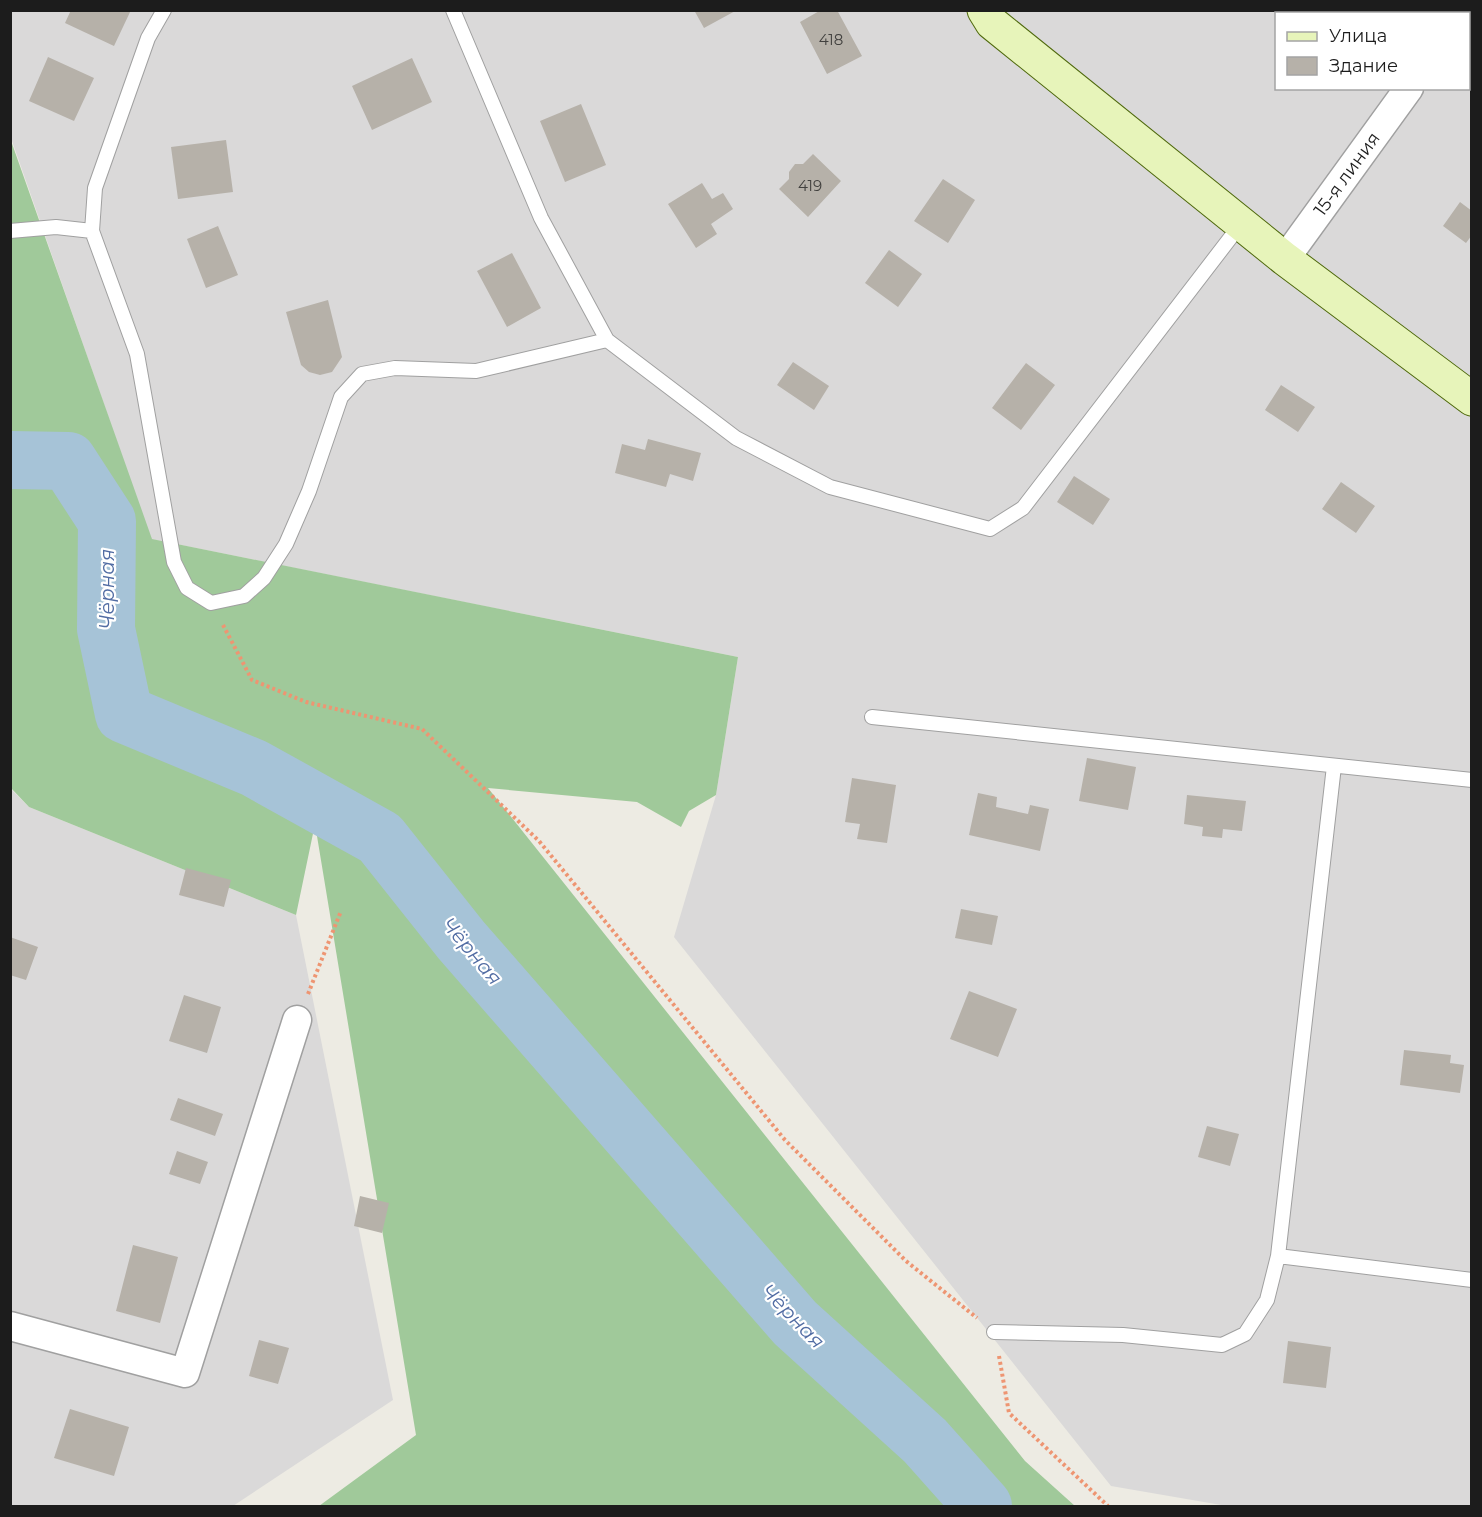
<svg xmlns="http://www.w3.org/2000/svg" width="1482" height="1517" font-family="Montserrat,sans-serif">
  <rect width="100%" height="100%" fill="#edebe3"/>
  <path fill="#dad9d9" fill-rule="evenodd" d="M 10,11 L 1471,11 L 1471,1506 L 1227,1506 L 1111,1486 L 674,937 L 716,795 L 738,657 L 151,539 L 11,138 ZM 1276,14 L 1468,14 L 1468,88 L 1276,88 Z
    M 10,788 L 29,807 L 296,915 L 393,1400 L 233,1506 L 11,1506 Z"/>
  <path fill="#a0c99a" d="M 10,138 L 152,539 L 738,657 L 716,795 L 689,811 L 681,827 L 637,802 L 488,788 L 1025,1461 L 1075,1506 L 319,1506 L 416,1435 L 315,824 L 296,915 L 29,807 L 11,788 Z"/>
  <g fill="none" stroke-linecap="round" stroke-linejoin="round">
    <path stroke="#a6c3d7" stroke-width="58" d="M 10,460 L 68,461 L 107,521 L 106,629 L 124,714 L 254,768 L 380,838 L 461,940 L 795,1323 L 925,1441 L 983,1506"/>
  </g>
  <path fill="#b6b1a9" d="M 71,10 L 131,10 L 114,46 L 65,23 Z
    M 694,10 L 737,10 L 704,28 Z
    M 821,10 L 837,10 L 862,56 L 827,74 L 800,22 Z
    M 48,57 L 94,78 L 74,121 L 29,101 Z
    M 412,58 L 432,102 L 372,130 L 352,86 Z
    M 581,104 L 606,165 L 565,182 L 540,121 Z
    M 226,140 L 233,192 L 178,199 L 171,147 Z
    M 813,154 L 841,181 L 808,217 L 779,189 L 789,179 L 789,172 L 795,164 L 803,164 Z
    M 943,179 L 975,200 L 948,243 L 914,221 Z
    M 702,183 L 712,199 L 723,193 L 733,209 L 711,224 L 717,234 L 696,248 L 668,204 Z
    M 1460,202 L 1472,211 L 1472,235 L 1466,243 L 1443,226 Z
    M 218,226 L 238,275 L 206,288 L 187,239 Z
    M 889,250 L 922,274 L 898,307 L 865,283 Z
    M 512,253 L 541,308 L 507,327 L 477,271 Z
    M 328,300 L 342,357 L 332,372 L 320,375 L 309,372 L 301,365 L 286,312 Z
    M 793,362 L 829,386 L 814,410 L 777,385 Z
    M 1026,363 L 1055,385 L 1021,430 L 992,408 Z
    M 1281,385 L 1315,407 L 1298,432 L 1265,410 Z
    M 648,439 L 701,453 L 693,481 L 670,474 L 666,487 L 615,473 L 622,444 L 645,450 Z
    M 1074,476 L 1110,499 L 1093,525 L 1057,502 Z
    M 1341,482 L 1375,506 L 1356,533 L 1322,509 Z
    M 1087,758 L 1136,767 L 1128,810 L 1079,801 Z
    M 852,778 L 896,785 L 887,843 L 857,839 L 860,824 L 845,822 Z
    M 978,793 L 997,797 L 996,807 L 1028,814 L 1030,805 L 1049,809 L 1040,851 L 969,835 Z
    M 1187,795 L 1246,801 L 1242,831 L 1223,829 L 1222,838 L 1202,836 L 1203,827 L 1184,824 Z
    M 186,868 L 231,880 L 224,907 L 179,895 Z
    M 961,909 L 998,916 L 992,945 L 955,938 Z
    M 10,937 L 38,947 L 26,980 L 10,975 Z
    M 969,991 L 1017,1009 L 998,1057 L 950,1039 Z
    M 184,995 L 221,1007 L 207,1053 L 169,1041 Z
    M 1404,1050 L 1451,1055 L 1450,1063 L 1464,1065 L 1460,1093 L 1400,1085 Z
    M 178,1098 L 223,1114 L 215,1136 L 170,1120 Z
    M 1207,1126 L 1239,1134 L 1230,1166 L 1198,1157 Z
    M 177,1151 L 208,1162 L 200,1184 L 169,1174 Z
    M 360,1196 L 389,1203 L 382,1233 L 354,1226 Z
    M 133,1245 L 178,1257 L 160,1323 L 116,1311 Z
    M 259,1340 L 289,1348 L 278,1384 L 249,1376 Z
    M 1288,1341 L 1331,1347 L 1326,1388 L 1283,1383 Z
    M 70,1409 L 129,1427 L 114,1476 L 54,1458 Z"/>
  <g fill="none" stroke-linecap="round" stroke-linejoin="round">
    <defs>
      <path id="lane" d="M 164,10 L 148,38 L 95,188 L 92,231 L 137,354 L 174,562 L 187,588 L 211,603 L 244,596 L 264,578 L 286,544 L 309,491 L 341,397 L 362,374 L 395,368 L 476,371 L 607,340
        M 453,10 L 541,218 L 607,340 L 736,438 L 830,487 L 990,529 L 1023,508 L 1241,224
        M 10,231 L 56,227 L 92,231
        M 872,717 L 1472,780
        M 1278,1256 L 1472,1280
        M 994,1332 L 1123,1335 L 1222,1345 L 1245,1334 L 1267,1300 L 1278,1256 L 1334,766"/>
      <path id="street" d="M 1464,14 L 1466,10
        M 1285,259 L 1409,88
        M 10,1326 L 185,1373 L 297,1020"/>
      <path id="secondary" d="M 984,10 L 992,23 L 1285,259 L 1472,399"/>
    </defs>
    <use href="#lane" stroke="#a0a0a0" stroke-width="16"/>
    <use href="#street" stroke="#a0a0a0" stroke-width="31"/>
    <use href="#secondary" stroke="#4f690d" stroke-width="35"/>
    <path stroke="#ee9572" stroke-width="4" stroke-dasharray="3 3" stroke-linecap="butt" d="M 223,625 L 252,680 L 306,702 L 422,729 L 539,841 L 785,1140 L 906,1261 L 977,1318
      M 308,994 L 341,911
      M 999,1356 L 1009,1413 L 1108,1506"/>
    <use href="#lane" stroke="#fff" stroke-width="14"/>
    <use href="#street" stroke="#fff" stroke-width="28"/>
    <use href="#secondary" stroke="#e7f4ba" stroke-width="33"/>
  </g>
  <g text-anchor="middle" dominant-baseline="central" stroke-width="4.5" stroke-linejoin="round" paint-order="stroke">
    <g font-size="15" fill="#42413f">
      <text x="831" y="39">418</text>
      <text x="810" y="185">419</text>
    </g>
    <g font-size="18" fill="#1c1c1c" stroke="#fff">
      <text transform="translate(1347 174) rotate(-54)">15-я линия</text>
    </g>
    <g font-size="20" font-style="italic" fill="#516ca3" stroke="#fff">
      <text transform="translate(107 589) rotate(-90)">Чёрная</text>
      <text transform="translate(472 951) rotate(50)">Чёрная</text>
      <text transform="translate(793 1316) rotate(46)">Чёрная</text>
    </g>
  </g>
  <rect width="1482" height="1517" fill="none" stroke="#1c1c1c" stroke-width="24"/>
  <rect x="1275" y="12" width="195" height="78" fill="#ffffff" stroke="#a4a4a4" stroke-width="1.5"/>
  <rect x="1287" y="32" width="30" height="9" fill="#e7f4ba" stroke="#a4a4a4" stroke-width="1.5"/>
  <text x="1329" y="42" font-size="18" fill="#1c1c1c">Улица</text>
  <rect x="1287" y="57" width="30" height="18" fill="#b6b1a9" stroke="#a4a4a4" stroke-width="1.5"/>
  <text x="1329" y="72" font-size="18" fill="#1c1c1c">Здание</text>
</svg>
